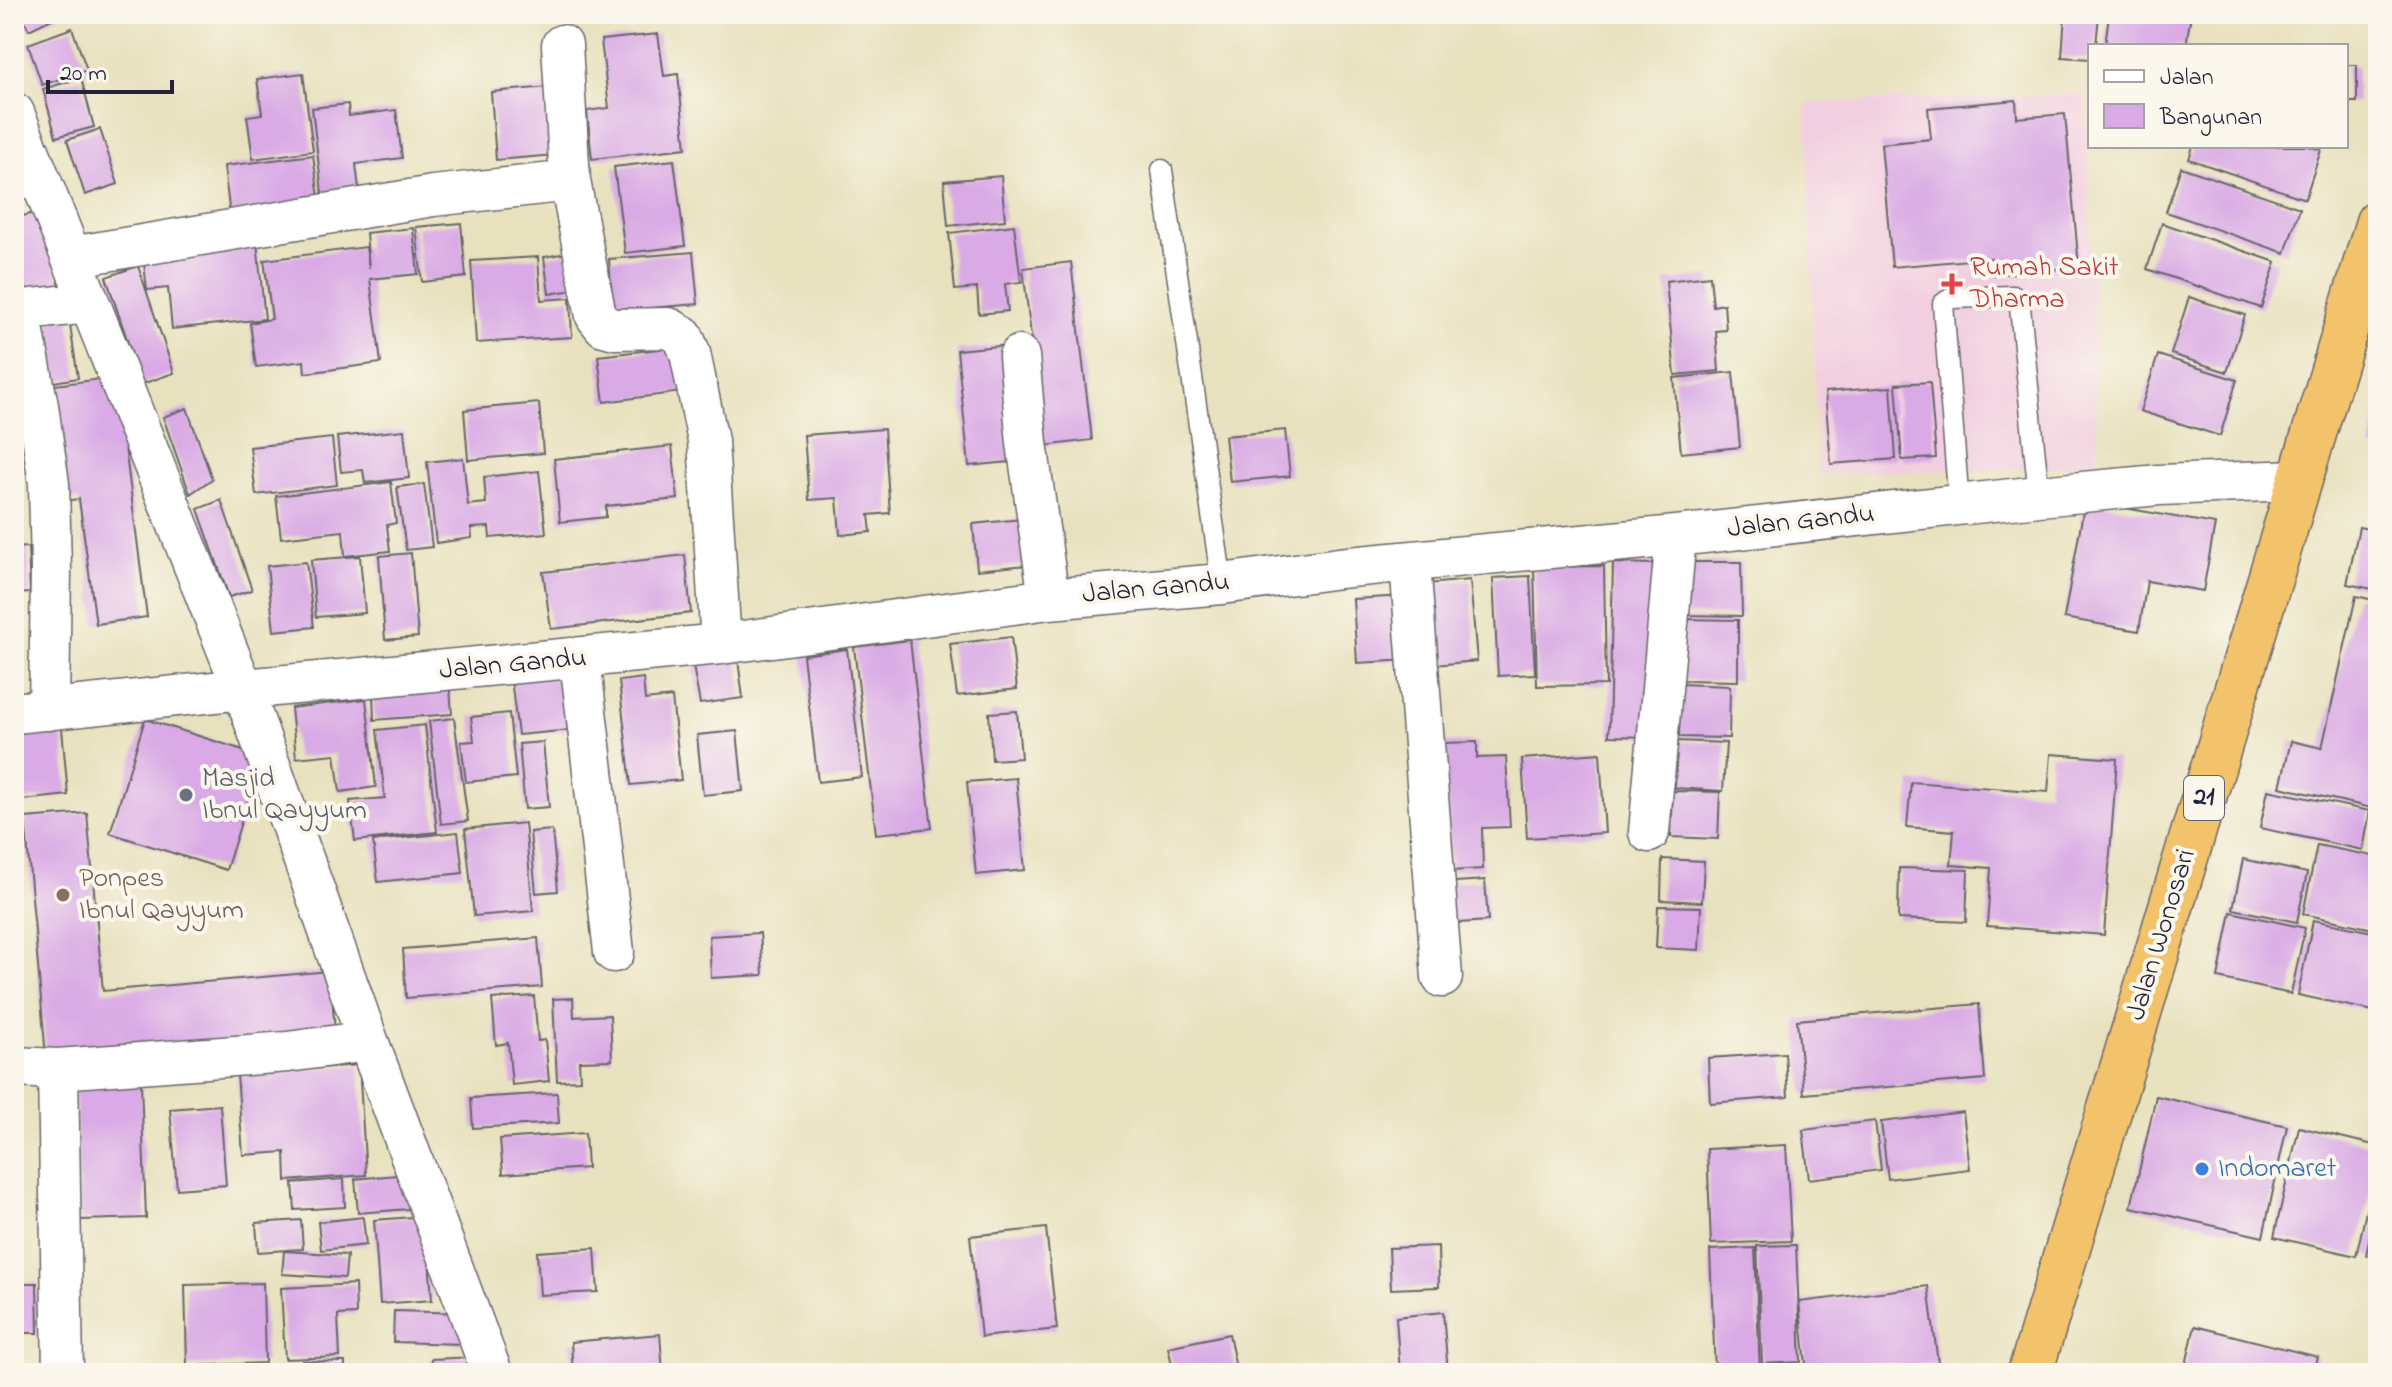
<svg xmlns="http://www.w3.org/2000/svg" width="2392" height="1387" font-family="'Indie Flower',sans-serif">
  <rect width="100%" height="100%" fill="#fbf7ec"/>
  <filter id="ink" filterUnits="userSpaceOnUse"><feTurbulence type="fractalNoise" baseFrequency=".0125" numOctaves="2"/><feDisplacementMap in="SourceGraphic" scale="16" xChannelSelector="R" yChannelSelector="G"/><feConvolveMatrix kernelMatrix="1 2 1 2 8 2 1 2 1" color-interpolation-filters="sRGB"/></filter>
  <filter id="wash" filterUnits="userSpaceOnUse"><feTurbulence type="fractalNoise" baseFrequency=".006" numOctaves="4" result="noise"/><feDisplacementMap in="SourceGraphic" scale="32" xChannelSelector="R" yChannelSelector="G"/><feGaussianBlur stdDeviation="1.8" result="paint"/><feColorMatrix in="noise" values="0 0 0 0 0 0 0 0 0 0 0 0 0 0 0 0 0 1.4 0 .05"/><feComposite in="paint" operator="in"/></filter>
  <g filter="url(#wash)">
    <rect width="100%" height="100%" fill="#e8e1be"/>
    <path fill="#f2cfe0" d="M 2086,94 L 2098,466 L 1818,474 L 1806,103 Z"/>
    <g id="blocks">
      <path fill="#d9aae5" d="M 21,14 L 62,14 L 29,30 Z
        M 2065,14 L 2099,14 L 2096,46 L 2090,46 L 2090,59 L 2062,57 Z
        M 2109,14 L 2191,14 L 2186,46 L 2105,46 Z
        M 72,28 L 87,70 L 42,85 L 28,44 Z
        M 658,34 L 664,76 L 678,74 L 686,148 L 592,159 L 587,111 L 609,108 L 601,40 Z
        M 2346,65 L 2357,65 L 2357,102 L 2346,102 Z
        M 303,73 L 313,151 L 253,159 L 247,116 L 262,114 L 257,79 Z
        M 81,78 L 94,127 L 56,137 L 43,89 Z
        M 549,87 L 555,155 L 496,160 L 491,92 Z
        M 2016,100 L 2017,118 L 2065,114 L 2079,267 L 1993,275 L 1991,258 L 1892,267 L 1881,144 L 1931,139 L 1928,108 Z
        M 348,104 L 349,116 L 396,110 L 402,158 L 356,164 L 360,197 L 323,201 L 312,108 Z
        M 100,129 L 118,184 L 85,195 L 67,140 Z
        M 2193,146 L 2309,146 L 2321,150 L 2305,199 L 2189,159 Z
        M 313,155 L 320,205 L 230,216 L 224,166 Z
        M 674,160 L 685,246 L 625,253 L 614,167 Z
        M 2181,167 L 2300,208 L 2285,253 L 2166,212 Z
        M 1001,176 L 1005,220 L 948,226 L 944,181 Z
        M 43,211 L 61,291 L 28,299 L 14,239 L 14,218 Z
        M 461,223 L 466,277 L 422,282 L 416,227 Z
        M 2162,223 L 2276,262 L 2261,308 L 2147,269 Z
        M 1014,225 L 1021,282 L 1005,284 L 1008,311 L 979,314 L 977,288 L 955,290 L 949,233 Z
        M 413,228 L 418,274 L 370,279 L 381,363 L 305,373 L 304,361 L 256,367 L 250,323 L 272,319 L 264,260 L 366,247 L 369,268 L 366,233 Z
        M 257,242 L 265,319 L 172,329 L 168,288 L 147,290 L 143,255 Z
        M 693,252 L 698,304 L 613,311 L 609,259 Z
        M 567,253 L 573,290 L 549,294 L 544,257 Z
        M 538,257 L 541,300 L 570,298 L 572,337 L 476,343 L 471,261 Z
        M 1071,262 L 1092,440 L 1044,446 L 1023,268 Z
        M 138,266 L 174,373 L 142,384 L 106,277 Z
        M 1710,276 L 1713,306 L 1724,304 L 1726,330 L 1716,331 L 1719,371 L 1675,375 L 1666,281 Z
        M 2189,297 L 2245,315 L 2227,372 L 2171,354 Z
        M 68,312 L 78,378 L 42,384 L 32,318 Z
        M 1009,345 L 1020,461 L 969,466 L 957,350 Z
        M 677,347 L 682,392 L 604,402 L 598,356 Z
        M 2158,355 L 2237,380 L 2220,436 L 2140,411 Z
        M 1733,372 L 1740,447 L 1681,453 L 1674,378 Z
        M 116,377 L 147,617 L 96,624 L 79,499 L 63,501 L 47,386 Z
        M 1930,382 L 1936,458 L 1902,460 L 1896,384 Z
        M 1891,387 L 1896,459 L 1831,464 L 1825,392 Z
        M 539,403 L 543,453 L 468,460 L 464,410 Z
        M 187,408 L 212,479 L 190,494 L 163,417 Z
        M 2377,417 L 2378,417 L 2378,450 L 2370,448 Z
        M 884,429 L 890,513 L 869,515 L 871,532 L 840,535 L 837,498 L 809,500 L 804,435 Z
        M 404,430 L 409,478 L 365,483 L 363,470 L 341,472 L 337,437 Z
        M 1285,430 L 1290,476 L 1230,482 L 1225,436 Z
        M 332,438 L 337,485 L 256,495 L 250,447 Z
        M 672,446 L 678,499 L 606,506 L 606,517 L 560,522 L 554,459 Z
        M 463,458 L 468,505 L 486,503 L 484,477 L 539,471 L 546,533 L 490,538 L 489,527 L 471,528 L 472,538 L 436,543 L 427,462 Z
        M 391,482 L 396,523 L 387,525 L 390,551 L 345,556 L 343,531 L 281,538 L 276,496 Z
        M 424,484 L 432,547 L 406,550 L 397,487 Z
        M 221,500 L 252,590 L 229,597 L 198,509 Z
        M 2085,501 L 2215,524 L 2203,591 L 2147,581 L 2139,631 L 2064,618 Z
        M 1033,518 L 1037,564 L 977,570 L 973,524 Z
        M 2359,527 L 2378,531 L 2378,590 L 2347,584 Z
        M 28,547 L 30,593 L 14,594 L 14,548 Z
        M 411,553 L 418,637 L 385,640 L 379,556 Z
        M 685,555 L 691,613 L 551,629 L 543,572 Z
        M 360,556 L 365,613 L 316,617 L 311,560 Z
        M 306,562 L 314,627 L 274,631 L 267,566 Z
        M 1683,562 L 1741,562 L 1742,616 L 1683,615 Z
        M 1613,563 L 1655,564 L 1651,737 L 1609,736 Z
        M 1604,566 L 1606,685 L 1537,686 L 1534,567 Z
        M 1530,576 L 1535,674 L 1498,676 L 1493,578 Z
        M 1470,580 L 1477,661 L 1423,666 L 1416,585 Z
        M 1406,596 L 1410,660 L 1357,663 L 1353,599 Z
        M 2356,596 L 2378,601 L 2378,799 L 2376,809 L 2280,787 L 2291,741 L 2322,748 Z
        M 1684,619 L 1738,620 L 1738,681 L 1683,680 Z
        M 1011,637 L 1017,689 L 957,696 L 950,644 Z
        M 910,640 L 932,828 L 876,834 L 854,647 Z
        M 847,649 L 862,777 L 818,782 L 803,655 Z
        M 738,660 L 743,698 L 700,704 L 693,666 Z
        M 565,673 L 571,730 L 518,735 L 511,679 Z
        M 643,678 L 645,700 L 672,697 L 681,780 L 631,785 L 619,681 Z
        M 1680,684 L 1730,686 L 1729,738 L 1679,737 Z
        M 450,688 L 452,714 L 374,720 L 373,694 Z
        M 366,699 L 376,787 L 340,792 L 335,754 L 296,758 L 291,708 Z
        M 1017,711 L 1021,758 L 992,760 L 989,713 Z
        M 509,713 L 516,777 L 466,782 L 461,742 L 474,741 L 471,717 Z
        M 61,717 L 68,795 L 14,801 L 14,722 Z
        M 454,718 L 468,821 L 441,824 L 429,721 Z
        M 145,719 L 262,756 L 226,870 L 110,833 Z
        M 425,725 L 437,832 L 355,841 L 350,801 L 385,798 L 377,730 Z
        M 737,731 L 743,791 L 703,795 L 697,735 Z
        M 1677,741 L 1726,743 L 1723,791 L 1675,788 Z
        M 543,742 L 549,807 L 525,809 L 519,744 Z
        M 1477,742 L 1477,758 L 1506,757 L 1510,827 L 1482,828 L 1483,869 L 1451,871 L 1443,743 Z
        M 1600,753 L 1605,833 L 1527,838 L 1522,759 Z
        M 2051,754 L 2117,759 L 2104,935 L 1987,926 L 1991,868 L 1951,865 L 1954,831 L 1907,827 L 1911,782 L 2048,792 Z
        M 1016,778 L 1025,870 L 976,875 L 967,782 Z
        M 2268,790 L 2370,811 L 2363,850 L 2260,828 Z
        M 1673,791 L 1720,792 L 1718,839 L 1671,837 Z
        M 87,813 L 103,991 L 330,971 L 335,1032 L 46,1057 L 25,818 Z
        M 525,823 L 533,911 L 474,916 L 465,829 Z
        M 552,830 L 558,891 L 536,893 L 530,832 Z
        M 458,832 L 463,873 L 378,882 L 373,841 Z
        M 2317,845 L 2378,857 L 2378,930 L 2303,914 Z
        M 1662,859 L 1704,861 L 1702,902 L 1661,900 Z
        M 2243,859 L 2307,873 L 2297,922 L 2233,909 Z
        M 1899,868 L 1968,870 L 1966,922 L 1898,919 Z
        M 1485,880 L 1488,921 L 1443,924 L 1440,883 Z
        M 1658,906 L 1701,907 L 1699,950 L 1656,948 Z
        M 2231,912 L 2305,928 L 2291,994 L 2218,978 Z
        M 2313,920 L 2378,933 L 2378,1012 L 2298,995 Z
        M 760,933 L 763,975 L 711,978 L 709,936 Z
        M 538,938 L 542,987 L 406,998 L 403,949 Z
        M 14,991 L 19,992 L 16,1036 L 14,1036 Z
        M 534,996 L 538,1041 L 545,1040 L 549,1081 L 512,1085 L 508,1043 L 496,1045 L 492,999 Z
        M 573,998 L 574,1017 L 610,1015 L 612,1060 L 579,1061 L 580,1080 L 557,1081 L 553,999 Z
        M 1979,1004 L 1985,1079 L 1804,1094 L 1797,1020 Z
        M 1785,1053 L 1788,1097 L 1710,1103 L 1708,1058 Z
        M 359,1065 L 366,1175 L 286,1181 L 285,1152 L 243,1155 L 237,1074 Z
        M 141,1082 L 146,1218 L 80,1220 L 75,1085 Z
        M 557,1093 L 559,1123 L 473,1128 L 471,1098 Z
        M 2156,1096 L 2287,1126 L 2263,1237 L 2131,1207 Z
        M 220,1105 L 226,1185 L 177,1189 L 170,1109 Z
        M 1963,1112 L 1970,1169 L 1888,1179 L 1881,1122 Z
        M 1875,1121 L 1881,1170 L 1809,1179 L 1803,1130 Z
        M 2299,1127 L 2378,1146 L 2378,1159 L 2356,1256 L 2274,1237 Z
        M 585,1133 L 587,1168 L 503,1174 L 500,1139 Z
        M 1786,1145 L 1791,1241 L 1711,1244 L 1707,1149 Z
        M 407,1174 L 409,1209 L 358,1213 L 355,1179 Z
        M 344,1179 L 345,1207 L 295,1210 L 293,1183 Z
        M 2377,1205 L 2378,1206 L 2378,1257 L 2366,1255 Z
        M 426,1216 L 432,1300 L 380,1304 L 374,1220 Z
        M 363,1217 L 366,1245 L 321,1250 L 318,1222 Z
        M 301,1220 L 303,1249 L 258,1252 L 256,1223 Z
        M 1046,1228 L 1057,1329 L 981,1337 L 970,1236 Z
        M 1796,1245 L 1801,1362 L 1762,1364 L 1757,1246 Z
        M 1438,1246 L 1439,1287 L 1391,1289 L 1389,1248 Z
        M 595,1248 L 598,1292 L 540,1295 L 537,1252 Z
        M 1755,1248 L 1760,1373 L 1715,1373 L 1710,1250 Z
        M 284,1251 L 347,1255 L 345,1278 L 282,1274 Z
        M 14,1283 L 37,1283 L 38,1333 L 14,1333 Z
        M 263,1283 L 265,1363 L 187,1366 L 185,1285 Z
        M 355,1284 L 356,1314 L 338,1315 L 340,1357 L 285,1359 L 281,1288 Z
        M 1928,1286 L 1938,1363 L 1853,1373 L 1807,1373 L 1799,1302 Z
        M 394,1311 L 464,1313 L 463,1344 L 393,1342 Z
        M 1443,1312 L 1448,1373 L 1400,1373 L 1396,1317 Z
        M 2195,1326 L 2318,1357 L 2314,1373 L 2184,1373 Z
        M 660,1334 L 663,1373 L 573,1373 L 571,1342 Z
        M 1229,1334 L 1237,1373 L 1174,1373 L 1168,1347 Z
        M 476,1357 L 477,1373 L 431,1373 L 431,1359 Z
        M 302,1361 L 345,1362 L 345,1373 L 302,1373 Z"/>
    </g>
  </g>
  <g filter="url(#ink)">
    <use href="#blocks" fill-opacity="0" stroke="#676569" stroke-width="2"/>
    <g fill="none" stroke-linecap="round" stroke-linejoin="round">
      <defs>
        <path id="lane" d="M 1162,170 L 1222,584
          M 1959,505 L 1943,304 L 1951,298 L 2013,296 L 2020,307 L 2039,496"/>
        <path id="street" d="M 562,45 L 570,181
          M 14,113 L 243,689 L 368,1041 L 492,1373
          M 71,257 L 433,196 L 570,181 L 596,316 L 604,326 L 615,329 L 669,328 L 683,336 L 690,353 L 708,441 L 721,644
          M 14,311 L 89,303
          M 20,312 L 38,406 L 49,484 L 51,569 L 49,710
          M 1019,356 L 1027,443 L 1049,599
          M 1410,563 L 1442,977
          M 580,659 L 614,952
          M 14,713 L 243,689 L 721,644 L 1049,599 L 1222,584 L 1339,568 L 1676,536 L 2039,496 L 2159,485 L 2300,480
          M 1649,832 L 1676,536
          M 14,1067 L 58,1069 L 288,1052 L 368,1041
          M 58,1069 L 63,1373"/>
        <path id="highway" d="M 2030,1373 L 2378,222"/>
      </defs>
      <use href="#lane" stroke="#676569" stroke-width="23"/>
      <use href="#street" stroke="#676569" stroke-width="43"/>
      <use href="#highway" stroke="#676569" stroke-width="47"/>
      <use href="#lane" stroke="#fff" stroke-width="20"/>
      <use href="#street" stroke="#fff" stroke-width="40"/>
      <use href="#highway" stroke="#f2c36a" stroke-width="44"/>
    </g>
  </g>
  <path fill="#e0444e" stroke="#fbf7ec" stroke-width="3" d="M1948 272h8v8h8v8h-8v8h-8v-8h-8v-8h8z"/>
  <circle fill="#6b7280" stroke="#fbf7ec" stroke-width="3" cx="186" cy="795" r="8"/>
  <circle fill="#8d6e63" stroke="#fbf7ec" stroke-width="3" cx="63" cy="895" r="8"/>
  <circle fill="#3f7fe0" stroke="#fbf7ec" stroke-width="3" cx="2202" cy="1169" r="8"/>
  <g text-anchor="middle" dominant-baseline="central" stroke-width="8" stroke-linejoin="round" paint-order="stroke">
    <rect fill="#fbf7ec" stroke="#636270" stroke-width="2" x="2184" y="776" width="40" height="44" rx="6"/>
    <g font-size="26" font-weight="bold" fill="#22223b">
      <text x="2204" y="798">21</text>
    </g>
    <g font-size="28" fill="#be3a42" stroke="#fbf7ec" text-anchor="start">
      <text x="1970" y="268">Rumah Sakit<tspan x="1970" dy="32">Dharma</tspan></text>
    </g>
    <g font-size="28" fill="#22223b" stroke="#fbf7ec">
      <text transform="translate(1801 522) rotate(-6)">Jalan Gandu</text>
      <text transform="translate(1156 589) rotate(-5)">Jalan Gandu</text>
      <text transform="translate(513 665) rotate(-5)">Jalan Gandu</text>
      <text transform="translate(2162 935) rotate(-73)">Jalan Wonosari</text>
    </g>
    <g font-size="28" fill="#5b616d" stroke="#fbf7ec" text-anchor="start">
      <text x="202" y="779">Masjid<tspan x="202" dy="32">Ibnul Qayyum</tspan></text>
    </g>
    <g font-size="28" fill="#785e54" stroke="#fbf7ec" text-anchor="start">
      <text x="79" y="879">Ponpes<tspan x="79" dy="32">Ibnul Qayyum</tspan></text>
    </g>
    <g font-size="28" fill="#366cbe" stroke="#fbf7ec" text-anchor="start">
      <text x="2218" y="1169">Indomaret</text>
    </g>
  </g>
  <rect width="2392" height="1387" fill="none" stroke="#fbf7ec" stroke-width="48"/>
  <rect x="2088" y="44" width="260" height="104" fill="#fbf7ec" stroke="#a4a2a5" stroke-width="2"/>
  <rect x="2104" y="70" width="40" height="12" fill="#ffffff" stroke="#a4a2a5" stroke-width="2"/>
  <text x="2160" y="84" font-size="24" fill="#22223b">Jalan</text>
  <rect x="2104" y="104" width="40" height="24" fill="#d9aae5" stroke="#a4a2a5" stroke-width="2"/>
  <text x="2160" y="124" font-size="24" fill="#22223b">Bangunan</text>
  <path d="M48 80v12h124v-12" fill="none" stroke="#22223b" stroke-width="4"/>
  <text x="60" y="80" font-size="24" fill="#22223b" stroke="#fbf7ec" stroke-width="6" paint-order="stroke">20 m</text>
</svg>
